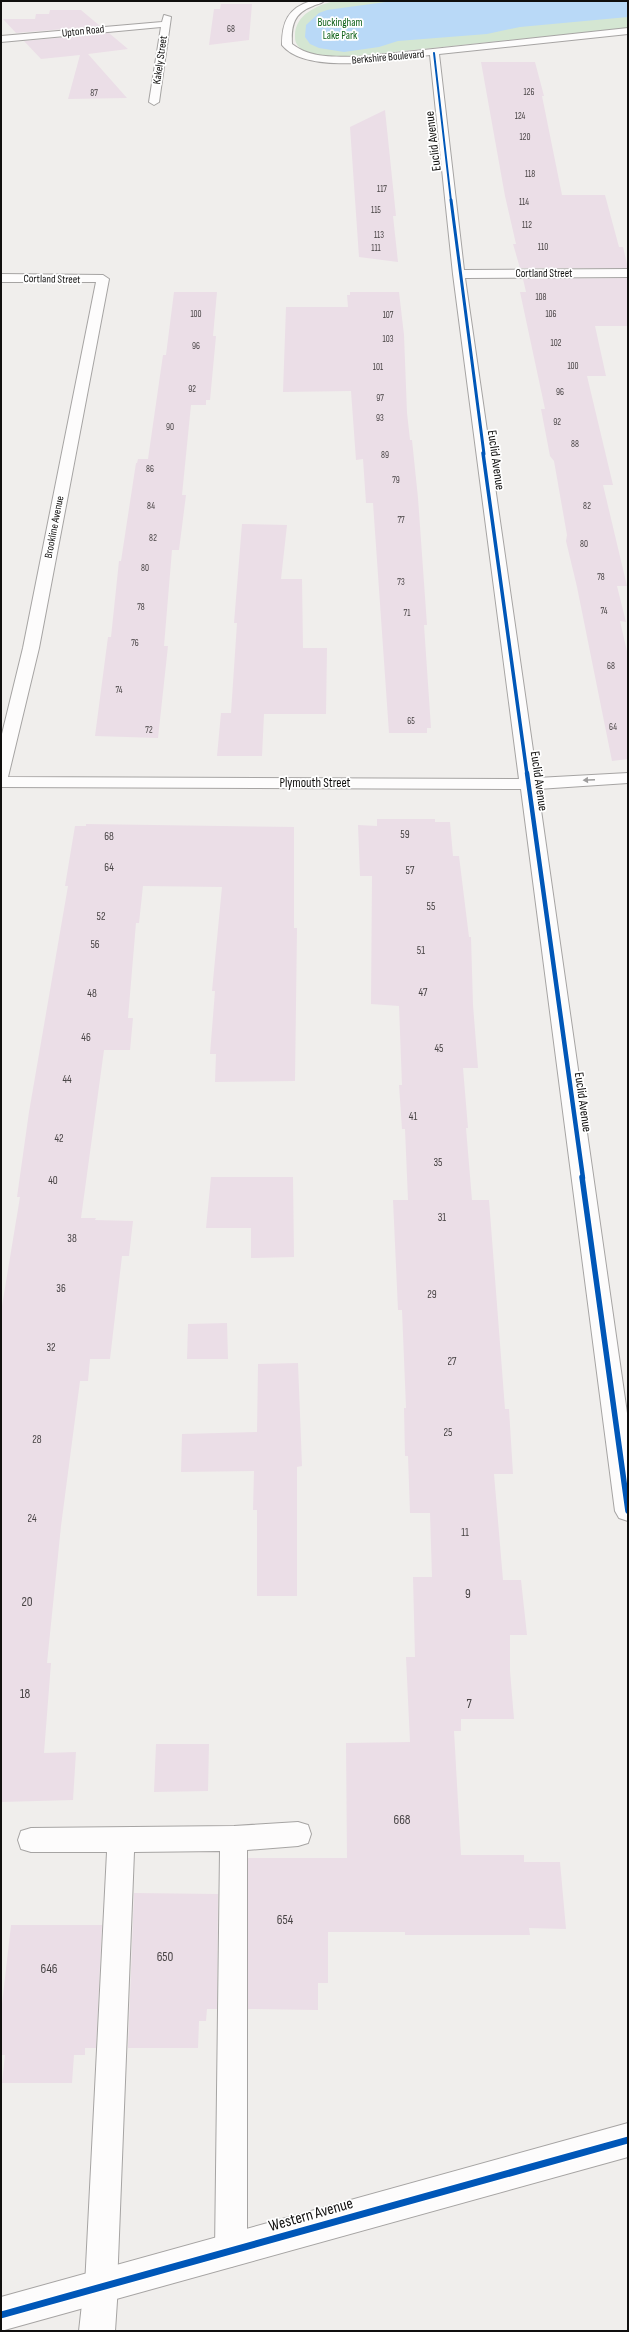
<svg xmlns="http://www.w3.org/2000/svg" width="629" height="2332" font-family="'Sofia Sans Condensed',sans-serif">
  <rect width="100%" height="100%" fill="#f0eeec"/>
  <path fill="#d4e6d2" d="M 335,1 L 628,1 L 628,28 L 355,56 C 339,56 318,58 303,50 C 298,47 295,43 295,37 C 294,15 317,5 335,1 Z"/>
  <path fill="#b9d9f7" d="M 393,1 L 628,1 L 628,17 L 520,27 L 487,34 L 398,41 L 379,47 L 344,52 L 319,48 L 310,44 L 305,37 L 306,25 L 319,13 L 327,10 Z"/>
  <path fill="#ebdee7" d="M 221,4 L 252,4 L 249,40 L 209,45 L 214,9 L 220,9 Z
    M 50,10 L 81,10 L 100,26 L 16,33 L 3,19 L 35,19 L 36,14 L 49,14 Z
    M 109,33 L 128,49 L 88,54 L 127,98 L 68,99 L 80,55 L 41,59 L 24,41 Z
    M 481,62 L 535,62 L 544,96 L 542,96 L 562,195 L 605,195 L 619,247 L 623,247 L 628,268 L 520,268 L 513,244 L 516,244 L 505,196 Z
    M 385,110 L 396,216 L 393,216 L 398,262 L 359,257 L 350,127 Z
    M 628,278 L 628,326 L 595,326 L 606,376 L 587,376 L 613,485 L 603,485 L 627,586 L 617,586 L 626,622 L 620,621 L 628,656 L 628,759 L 612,761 L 577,587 L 566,541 L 567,535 L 554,461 L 550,456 L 541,409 L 545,409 L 520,292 L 526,292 L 523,279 Z
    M 174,292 L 217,292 L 213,336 L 216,336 L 210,400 L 206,400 L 206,405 L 191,405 L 182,495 L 186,495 L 179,550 L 172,550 L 164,646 L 168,646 L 158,738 L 95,736 L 108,637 L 111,637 L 119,561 L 121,561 L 136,463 L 137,463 L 138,459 L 148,459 L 163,355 L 166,355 Z
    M 350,292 L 399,292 L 404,335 L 407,413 L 410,440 L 412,440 L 418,498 L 427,625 L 424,625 L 431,728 L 427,728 L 427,733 L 389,733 L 373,503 L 366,503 L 363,459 L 356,460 L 351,391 L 283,392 L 286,307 L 348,307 L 347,295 L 350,295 Z
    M 242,524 L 287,525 L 281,579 L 302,579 L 303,648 L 327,648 L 326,714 L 264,714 L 262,756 L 217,756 L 221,713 L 231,713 L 237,623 L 234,623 Z
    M 377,819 L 435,819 L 435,822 L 450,822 L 453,856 L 459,856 L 469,937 L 471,937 L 473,1005 L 478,1068 L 463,1068 L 468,1128 L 466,1128 L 472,1200 L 489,1200 L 505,1409 L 509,1409 L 513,1474 L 494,1474 L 503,1580 L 521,1580 L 527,1635 L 510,1635 L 510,1671 L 514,1719 L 461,1719 L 461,1731 L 454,1731 L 461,1855 L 524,1855 L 524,1862 L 560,1862 L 566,1929 L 529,1928 L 530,1935 L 405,1935 L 405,1932 L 328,1932 L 328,1983 L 318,1983 L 318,2010 L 248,2009 L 248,1858 L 347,1858 L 346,1743 L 410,1742 L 406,1657 L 415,1657 L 413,1577 L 432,1577 L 430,1513 L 410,1513 L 408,1456 L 405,1456 L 404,1408 L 406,1408 L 402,1310 L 398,1310 L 393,1200 L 408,1200 L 405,1129 L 402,1129 L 399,1085 L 402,1085 L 399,1006 L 371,1004 L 372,876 L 360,876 L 358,825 L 377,826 Z
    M 86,824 L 294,827 L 294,928 L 297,928 L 295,1081 L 215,1082 L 216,1054 L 210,1054 L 215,991 L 212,991 L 222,887 L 143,886 L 139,923 L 136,923 L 128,1018 L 133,1018 L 130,1050 L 104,1050 L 81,1218 L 96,1218 L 95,1220 L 133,1221 L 129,1256 L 122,1256 L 110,1359 L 90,1359 L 88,1381 L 80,1381 L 61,1526 L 47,1663 L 51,1663 L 44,1753 L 76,1752 L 73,1800 L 1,1802 L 1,1312 L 20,1197 L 17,1197 L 29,1112 L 68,886 L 65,886 L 75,826 L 86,826 Z
    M 211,1177 L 293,1177 L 294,1257 L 251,1258 L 251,1228 L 206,1228 Z
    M 227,1323 L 228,1359 L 187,1359 L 188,1324 Z
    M 298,1363 L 302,1466 L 297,1467 L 297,1596 L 257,1596 L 257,1510 L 253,1510 L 254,1471 L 181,1472 L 182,1434 L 257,1432 L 258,1364 Z
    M 156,1744 L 209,1744 L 208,1791 L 154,1792 Z
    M 134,1893 L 218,1894 L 217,2009 L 207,2009 L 206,2021 L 199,2021 L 198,2048 L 128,2048 Z
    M 11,1925 L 102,1925 L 96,2048 L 85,2048 L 85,2055 L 74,2055 L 72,2083 L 2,2083 L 5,2055 L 1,2055 L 1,2013 Z"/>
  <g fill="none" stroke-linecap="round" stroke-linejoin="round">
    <defs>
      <path id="lane" d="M 298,1822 L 308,1825 L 311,1834 L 308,1843 L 298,1846 L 247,1850 L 247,2251 L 242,2262 L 231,2267 L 220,2262 L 215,2251 L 220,1851 L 134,1852 L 117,2286 L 112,2297 L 101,2302 L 90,2297 L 85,2286 L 107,1852 L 31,1852 L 21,1849 L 18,1840 L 21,1831 L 31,1828 L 234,1826 Z"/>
      <path id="street" d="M 311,1 L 324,1 C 321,4 317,4 313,6 C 294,13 291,25 292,44 C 311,59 335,56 358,57 L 628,28 L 628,34 L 439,54 L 464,270 L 628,269 L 628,277 L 465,278 L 537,778 L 628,773 L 628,783 L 538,789 L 628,1420 L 628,1521 L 619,1518 L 615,1511 L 521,789 L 1,787 L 1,738 L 23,648 L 96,282 L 1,282 L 1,274 L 103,275 L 109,279 L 39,648 L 8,777 L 519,779 L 453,274 L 430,55 C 394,59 307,76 282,45 C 282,22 288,8 311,1 Z
        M 164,15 L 171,17 L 159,102 L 154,105 L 149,102 L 161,27 L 1,42 L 1,36 L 162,22 Z
        M 101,2269 L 113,2274 L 118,2286 L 115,2331 L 79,2331 L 84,2286 L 89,2274 Z"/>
      <path id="primary" d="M 628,2123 L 628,2157 L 1,2331 L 1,2297 Z"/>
    </defs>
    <use href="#lane" stroke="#a6a4a3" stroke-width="2"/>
    <use href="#street" stroke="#a6a4a3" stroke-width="2"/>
    <use href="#primary" stroke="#a6a4a3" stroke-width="2"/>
    <use href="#lane" fill="#fdfcfc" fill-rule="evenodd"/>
    <use href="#street" fill="#fdfcfc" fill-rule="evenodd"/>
    <use href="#primary" fill="#fdfcfc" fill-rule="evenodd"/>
    <defs>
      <path id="cycleway-far5" d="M 434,53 L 451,201"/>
      <path id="cycleway-far4" d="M 451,200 L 484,454"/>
      <path id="cycleway-far3" d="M 483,453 L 527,774"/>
      <path id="cycleway-far2" d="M 527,773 L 583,1178"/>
      <path id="cycleway-far1" d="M 582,1177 L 628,1511"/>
      <path id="cycleway" d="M 1,2315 L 628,2140"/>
    </defs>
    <use href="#cycleway-far5" stroke="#fff" stroke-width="3"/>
    <use href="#cycleway-far4" stroke="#fff" stroke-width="4.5"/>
    <use href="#cycleway-far3" stroke="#fff" stroke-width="5.5"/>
    <use href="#cycleway-far2" stroke="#fff" stroke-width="6"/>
    <use href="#cycleway-far1" stroke="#fff" stroke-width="8"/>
    <use href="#cycleway" stroke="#fff" stroke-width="10"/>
    <use href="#cycleway-far5" stroke="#0057b8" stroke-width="2"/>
    <use href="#cycleway-far4" stroke="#0057b8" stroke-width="3"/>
    <use href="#cycleway-far3" stroke="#0057b8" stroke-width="3.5"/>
    <use href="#cycleway-far2" stroke="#0057b8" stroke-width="4.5"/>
    <use href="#cycleway-far1" stroke="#0057b8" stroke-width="5.5"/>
    <use href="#cycleway" stroke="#0057b8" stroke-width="7"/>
  </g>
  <defs><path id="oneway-solid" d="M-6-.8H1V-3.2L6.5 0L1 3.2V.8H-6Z"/></defs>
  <use fill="#9e9d9d" href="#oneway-solid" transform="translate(589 780) rotate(177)"/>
  <g text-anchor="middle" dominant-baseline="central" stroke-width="3.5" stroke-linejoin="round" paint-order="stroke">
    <g font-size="9" fill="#474344">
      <text x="231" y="29">68</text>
      <text x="529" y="92">126</text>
      <text x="94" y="93">87</text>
      <text x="520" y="116">124</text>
      <text x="525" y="137">120</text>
      <text x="530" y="174">118</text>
      <text x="382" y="189">117</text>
      <text x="524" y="202">114</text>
      <text x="376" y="210">115</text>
      <text x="527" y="225">112</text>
      <text x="379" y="235">113</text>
      <text x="543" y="247">110</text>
      <text x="376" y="248">111</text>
      <text x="541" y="297">108</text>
      <text x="196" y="314">100</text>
      <text x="551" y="314">106</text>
      <text x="388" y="315">107</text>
      <text x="388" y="339">103</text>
      <text x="556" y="343">102</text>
      <text x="196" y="346">96</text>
      <text x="573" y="366">100</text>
      <text x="378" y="367">101</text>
      <text x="192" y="389">92</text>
      <text x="560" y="392">96</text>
      <text x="380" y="398">97</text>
      <text x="380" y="418">93</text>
      <text x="557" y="422">92</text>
      <text x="170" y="427">90</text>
      <text x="575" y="444">88</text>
      <text x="385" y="455">89</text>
      <text x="150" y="469">86</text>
      <text x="396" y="480">79</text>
      <text x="151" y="506">84</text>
      <text x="587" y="506">82</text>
      <text x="401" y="520">77</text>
      <text x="153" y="538">82</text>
      <text x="584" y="544">80</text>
      <text x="145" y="568">80</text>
      <text x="601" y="577">78</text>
      <text x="401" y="582">73</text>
      <text x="141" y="607">78</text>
      <text x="604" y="611">74</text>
      <text x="407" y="613">71</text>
      <text x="135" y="643">76</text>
      <text x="611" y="666">68</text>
      <text x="119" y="690">74</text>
      <text x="411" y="721">65</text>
      <text x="613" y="727">64</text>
      <text x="149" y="730">72</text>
    </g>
    <g font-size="11" fill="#12631c" stroke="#fff">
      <text x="340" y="22">Buckingham<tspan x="340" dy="13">Lake Park</tspan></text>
    </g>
    <g font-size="11" fill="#100f0e" stroke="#fff">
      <text transform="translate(83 31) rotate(-6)">Upton Road</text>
      <text transform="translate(388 57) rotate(-5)">Berkshire Boulevard</text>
      <text transform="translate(160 60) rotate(-82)">Kakely Street</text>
      <text x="544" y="273">Cortland Street</text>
      <text transform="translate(52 279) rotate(1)">Cortland Street</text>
      <text transform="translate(54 527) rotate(-79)">Brookline Avenue</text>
    </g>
    <g font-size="11" fill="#474344">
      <text x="405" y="834">59</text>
      <text x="109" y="836">68</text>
      <text x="109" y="867">64</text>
      <text x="410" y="870">57</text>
      <text x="431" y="906">55</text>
      <text x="101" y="916">52</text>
      <text x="95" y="944">56</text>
      <text x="421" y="950">51</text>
      <text x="423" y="992">47</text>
      <text x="92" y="993">48</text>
      <text x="86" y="1037">46</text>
      <text x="439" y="1048">45</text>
      <text x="67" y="1079">44</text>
      <text x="413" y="1116">41</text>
      <text x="59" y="1138">42</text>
      <text x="438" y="1162">35</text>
      <text x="53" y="1180">40</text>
      <text x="442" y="1217">31</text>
      <text x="72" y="1238">38</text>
      <text x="61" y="1288">36</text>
      <text x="432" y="1294">29</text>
      <text x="51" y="1347">32</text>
      <text x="452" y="1361">27</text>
      <text x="448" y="1432">25</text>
      <text x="37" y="1439">28</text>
      <text x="32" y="1518">24</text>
      <text x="465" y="1532">11</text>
    </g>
    <g font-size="13" fill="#100f0e" stroke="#fff">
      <text transform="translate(433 141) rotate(-97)">Euclid Avenue</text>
      <text transform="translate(496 460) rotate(82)">Euclid Avenue</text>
      <text transform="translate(539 781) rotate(82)">Euclid Avenue</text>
      <text x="315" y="783">Plymouth Street</text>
      <text transform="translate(583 1102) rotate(82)">Euclid Avenue</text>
    </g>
    <g font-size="13" fill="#474344">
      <text x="468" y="1594">9</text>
      <text x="27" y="1602">20</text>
      <text x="25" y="1694">18</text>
      <text x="469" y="1704">7</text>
      <text x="402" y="1820">668</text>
      <text x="285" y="1920">654</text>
      <text x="165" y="1957">650</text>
      <text x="49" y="1969">646</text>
    </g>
    <g font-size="16" fill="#100f0e" stroke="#fff">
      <text transform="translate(311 2215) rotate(-16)">Western Avenue</text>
    </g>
  </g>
  <rect width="629" height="2332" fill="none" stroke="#100f0e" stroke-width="4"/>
</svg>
